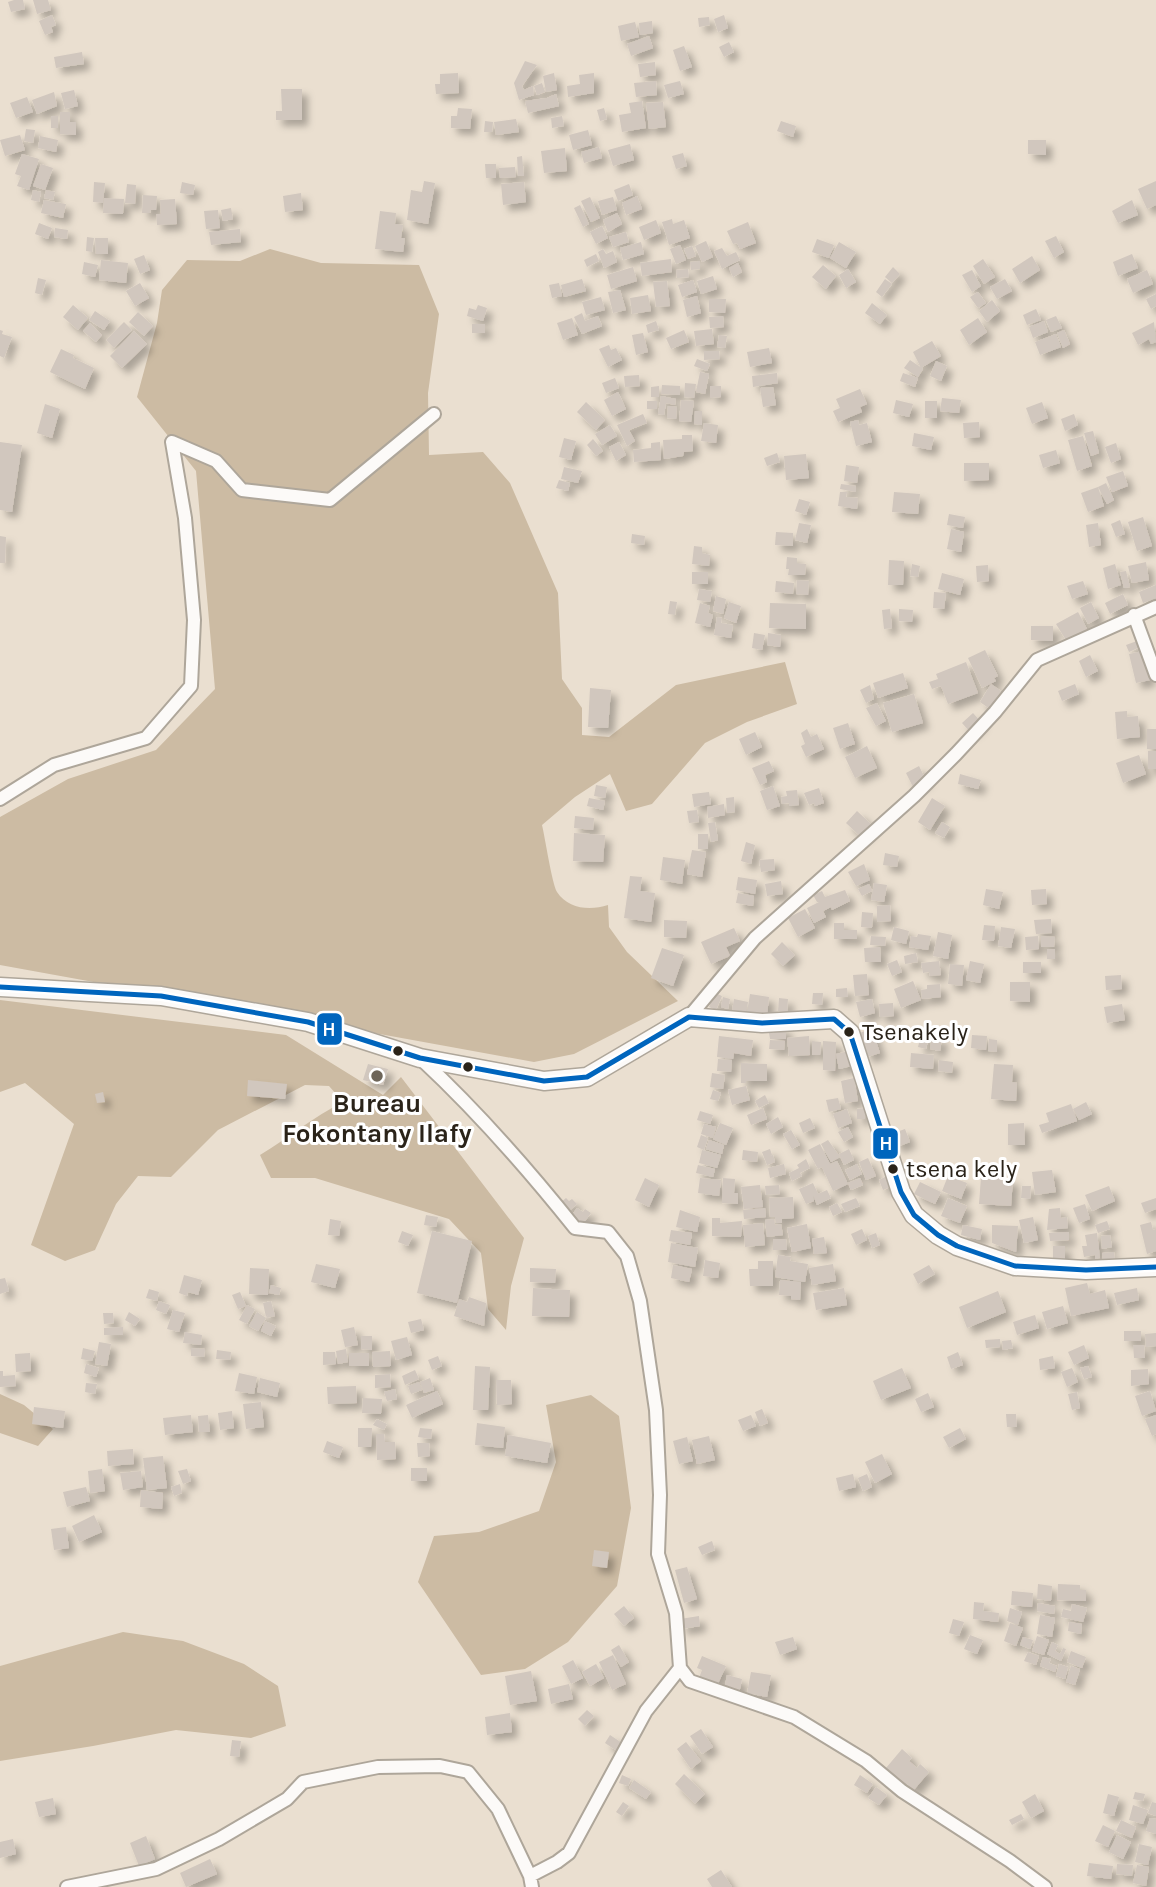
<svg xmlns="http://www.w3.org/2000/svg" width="1156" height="1887" font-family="Karla,sans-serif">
  <defs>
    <filter id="shadow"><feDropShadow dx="6" dy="6" stdDeviation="3.5" flood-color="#0004"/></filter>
  </defs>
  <rect width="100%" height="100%" fill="#eadfd0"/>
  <path fill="#ccbba3" d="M 270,249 L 321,263 L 419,265 L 439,314 L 428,393 L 429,455 L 483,452 L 510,483 L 558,593 L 562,679 L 582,708 L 582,735 L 609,737 L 676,685 L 785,662 L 797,704 L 747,722 L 705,743 L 652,804 L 626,811 L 610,774 L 575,797 L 542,825 C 545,837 552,884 557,892 C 568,909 590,911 608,905 L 609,927 L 627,952 L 678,1001 L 574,1054 L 534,1062 L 0,965 L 0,817 L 68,779 L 156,750 L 215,689 L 196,471 L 137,397 L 157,323 L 162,290 L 187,260 L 240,261 Z
    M 0,1000 L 286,1035 L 383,1095 L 401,1077 L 524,1238 L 511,1286 L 506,1330 L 488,1309 L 481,1253 L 449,1219 L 315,1178 L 271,1178 L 260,1155 C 288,1138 313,1117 343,1102 L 329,1086 L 305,1085 L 218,1130 L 171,1177 L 138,1176 L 116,1204 L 95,1250 L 65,1261 L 31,1245 L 74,1124 L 25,1083 L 0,1092 Z
    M 0,1394 L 24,1405 L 53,1429 L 38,1446 L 0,1433 Z
    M 591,1395 L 619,1416 L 631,1508 L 617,1586 L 568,1642 L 525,1669 L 481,1675 L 418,1582 L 434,1536 L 479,1532 L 539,1511 L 556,1462 L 546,1405 Z
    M 123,1632 L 183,1641 L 244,1664 L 278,1686 L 286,1726 L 251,1738 L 176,1730 L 93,1746 L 0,1761 L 0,1666 Z"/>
  <path fill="#d1c7be" filter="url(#shadow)" d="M 14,0 L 23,0 L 25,9 L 11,12 L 8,2 Z
    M 33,0 L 48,0 L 51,10 L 37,14 Z
    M 52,15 L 56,25 L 51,27 L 53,32 L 45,35 L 39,21 Z
    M 724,15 L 728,28 L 718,32 L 714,19 Z
    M 709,17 L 710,25 L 699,27 L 698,18 Z
    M 652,21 L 653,33 L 640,35 L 639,23 Z
    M 635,22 L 639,37 L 621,41 L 618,26 Z
    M 649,36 L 653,48 L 631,56 L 627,44 Z
    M 729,42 L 734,52 L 724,57 L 719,47 Z
    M 684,46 L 692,67 L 680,71 L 673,50 Z
    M 82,52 L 84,64 L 56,68 L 54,57 Z
    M 525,61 L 537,65 L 522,86 L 524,90 L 533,86 L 534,95 L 519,100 L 514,83 Z
    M 655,62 L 656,75 L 640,77 L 638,64 Z
    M 458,73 L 459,93 L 436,94 L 435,84 L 440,84 L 440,74 Z
    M 554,73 L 557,90 L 546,92 L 543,76 Z
    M 594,73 L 594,93 L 568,97 L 567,86 L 580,84 L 579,75 Z
    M 656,81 L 657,95 L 636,97 L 634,83 Z
    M 680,81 L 684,94 L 668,98 L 664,85 Z
    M 542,83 L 545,92 L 537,95 L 534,86 Z
    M 281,89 L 302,89 L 302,120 L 276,120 L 276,111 L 282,111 Z
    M 74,90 L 78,106 L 65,109 L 61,93 Z
    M 54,92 L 57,106 L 37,114 L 32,100 Z
    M 556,94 L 559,106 L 528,113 L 525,101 L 547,98 Z
    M 27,97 L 33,112 L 16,118 L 10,103 Z
    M 642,101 L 646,128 L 622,132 L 619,115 L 631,113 L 629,103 Z
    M 663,102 L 666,127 L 649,129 L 646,103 Z
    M 458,108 L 472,109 L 470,129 L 451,128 L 451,116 L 457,116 Z
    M 604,108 L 607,119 L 600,121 L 597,110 Z
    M 60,112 L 70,112 L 70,122 L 76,122 L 76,135 L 60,134 Z
    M 51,116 L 58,116 L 58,128 L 51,128 Z
    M 562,116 L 564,126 L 552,128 L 551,118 Z
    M 516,119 L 519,132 L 496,135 L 494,122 Z
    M 485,121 L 493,122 L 492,132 L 484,132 Z
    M 781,121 L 796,126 L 793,137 L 777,131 Z
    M 26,129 L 35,130 L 33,143 L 24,141 Z
    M 588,130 L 592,145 L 573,150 L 569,135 Z
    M 20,135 L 25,150 L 5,156 L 0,140 Z
    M 40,136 L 58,140 L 56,152 L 38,148 Z
    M 1028,140 L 1046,140 L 1046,155 L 1028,154 Z
    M 630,144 L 634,160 L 613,166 L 608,150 Z
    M 599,147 L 602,158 L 584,163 L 581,152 Z
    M 565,148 L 567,171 L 544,173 L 541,151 Z
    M 683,153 L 687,166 L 676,169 L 672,156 Z
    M 22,154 L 39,159 L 29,190 L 17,186 L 21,176 L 15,174 Z
    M 522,156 L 524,176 L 518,176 L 517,157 Z
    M 41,164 L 53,168 L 45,190 L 33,186 Z
    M 485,164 L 496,164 L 496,178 L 486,178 Z
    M 515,167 L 516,177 L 500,178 L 499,168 Z
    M 424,181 L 435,183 L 428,224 L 407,220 L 411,190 L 422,192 Z
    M 1156,181 L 1156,205 L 1147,209 L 1138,189 Z
    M 94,182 L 105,183 L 103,203 L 93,202 Z
    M 182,182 L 195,185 L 193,195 L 180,193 Z
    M 524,182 L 526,202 L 503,205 L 501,184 Z
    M 127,184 L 136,185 L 135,204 L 125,203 Z
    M 629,184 L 633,195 L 618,201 L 614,190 Z
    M 33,190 L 41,192 L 39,202 L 31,200 Z
    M 46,190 L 55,192 L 53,200 L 44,198 Z
    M 301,193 L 303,210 L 285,212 L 283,196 Z
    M 143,195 L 157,196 L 156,210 L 151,210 L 150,213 L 142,213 Z
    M 637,196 L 642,209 L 626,215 L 622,203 Z
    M 590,197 L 600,218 L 591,222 L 581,201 Z
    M 613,197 L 617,210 L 602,215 L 598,201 Z
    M 104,198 L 124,199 L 123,214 L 103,213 Z
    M 175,199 L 177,224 L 157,225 L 156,214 L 161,214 L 160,200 Z
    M 44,200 L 66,204 L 63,218 L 41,213 Z
    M 1132,200 L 1138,215 L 1118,223 L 1112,211 Z
    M 580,205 L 589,224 L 583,227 L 574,208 Z
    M 231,208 L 233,219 L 223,221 L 221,210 Z
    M 218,210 L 220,228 L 206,229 L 204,211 Z
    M 380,211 L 396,213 L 395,224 L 403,225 L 401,238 L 405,238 L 403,252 L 375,249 Z
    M 617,213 L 622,224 L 608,232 L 603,220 Z
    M 672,219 L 673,224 L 684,220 L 690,238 L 669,245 L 662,222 Z
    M 656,220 L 661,233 L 644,240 L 639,227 Z
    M 748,222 L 756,243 L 740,249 L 737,243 L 733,244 L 727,231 Z
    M 39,223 L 52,228 L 48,239 L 35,234 Z
    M 602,226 L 608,238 L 596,244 L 590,232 Z
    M 55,228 L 68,230 L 67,239 L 54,237 Z
    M 240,229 L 241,242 L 211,245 L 209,232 Z
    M 626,232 L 629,242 L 613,247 L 609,237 Z
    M 1056,236 L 1064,252 L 1054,258 L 1045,241 Z
    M 87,237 L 94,238 L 92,252 L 86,251 Z
    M 95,238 L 108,238 L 108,254 L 96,254 Z
    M 817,239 L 834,245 L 829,258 L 812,252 Z
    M 706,241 L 713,257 L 702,262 L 695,246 Z
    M 641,242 L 644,254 L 623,260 L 620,248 Z
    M 839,242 L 856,252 L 846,268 L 830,258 Z
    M 680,245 L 686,260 L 676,264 L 670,249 Z
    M 692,246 L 696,256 L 688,259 L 684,249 Z
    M 722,248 L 727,256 L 736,252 L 740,260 L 722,269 L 714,251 Z
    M 603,249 L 606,254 L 613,251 L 617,262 L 604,268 L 598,252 Z
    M 596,254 L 599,261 L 587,267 L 584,260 Z
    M 1132,254 L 1138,268 L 1118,276 L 1113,262 Z
    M 144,255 L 150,270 L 140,274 L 134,259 Z
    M 1032,256 L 1040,270 L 1020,283 L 1012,269 Z
    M 671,259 L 672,272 L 642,276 L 640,263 Z
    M 983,259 L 995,277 L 984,284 L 973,266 Z
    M 101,260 L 128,263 L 126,283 L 99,280 Z
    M 700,261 L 700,269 L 691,270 L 690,262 Z
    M 84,262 L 98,265 L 95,277 L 82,274 Z
    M 738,263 L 742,272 L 733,277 L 729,268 Z
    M 823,265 L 836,276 L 826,289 L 812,277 Z
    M 633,267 L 637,281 L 611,289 L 607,275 Z
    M 893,267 L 900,274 L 892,283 L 885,277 Z
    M 688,269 L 689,277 L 677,278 L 676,270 Z
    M 848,269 L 856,282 L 846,288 L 839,275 Z
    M 972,270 L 981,286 L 972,292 L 962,275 Z
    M 1147,270 L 1153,284 L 1133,293 L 1127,279 Z
    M 713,276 L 717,289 L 701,294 L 697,281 Z
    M 38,278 L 46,280 L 42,295 L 35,293 Z
    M 582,279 L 586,291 L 564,297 L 561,285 Z
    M 885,279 L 892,284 L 882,297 L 876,292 Z
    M 1005,279 L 1012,291 L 997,299 L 990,287 Z
    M 693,280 L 697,292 L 682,297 L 678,285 Z
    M 667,281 L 670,306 L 656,307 L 653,282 Z
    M 140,283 L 149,298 L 135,306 L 126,291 Z
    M 559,283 L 562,296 L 552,298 L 549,285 Z
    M 620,290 L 626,310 L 613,313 L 608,292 Z
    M 978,292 L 986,303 L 978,308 L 970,297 Z
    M 1156,294 L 1156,306 L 1151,309 L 1146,299 Z
    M 648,295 L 651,311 L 632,314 L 630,298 Z
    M 697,296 L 701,313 L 687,317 L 683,300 Z
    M 601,297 L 605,310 L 586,315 L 582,302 Z
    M 709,299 L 726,299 L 725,313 L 709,312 Z
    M 992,300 L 1000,311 L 987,322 L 979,311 Z
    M 872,303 L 887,315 L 880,324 L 865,313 Z
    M 73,305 L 88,318 L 78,330 L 63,317 Z
    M 478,305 L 487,308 L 483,321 L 467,316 L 469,308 L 476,310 Z
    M 1036,309 L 1041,320 L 1027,325 L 1023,315 Z
    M 95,311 L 110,321 L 104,330 L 89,320 Z
    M 138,312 L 153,326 L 144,336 L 129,322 Z
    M 582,313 L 585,321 L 598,316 L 602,326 L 582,334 L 574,317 Z
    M 723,316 L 724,327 L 710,328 L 709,317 Z
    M 1056,316 L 1062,328 L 1051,332 L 1046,320 Z
    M 572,318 L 578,335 L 563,340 L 557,323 Z
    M 978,318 L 987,332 L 969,345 L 960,330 Z
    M 656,321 L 659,330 L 648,333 L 646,325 Z
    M 1044,321 L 1048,332 L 1033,338 L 1029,327 Z
    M 124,322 L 132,330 L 114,348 L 106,340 Z
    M 1154,322 L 1156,342 L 1151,344 L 1149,339 L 1138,345 L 1132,333 Z
    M 90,323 L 102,335 L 96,342 L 83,331 Z
    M 472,324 L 485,324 L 485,333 L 472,333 Z
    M 712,329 L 714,344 L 696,346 L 694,331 Z
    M 0,330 L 3,331 L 2,334 L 12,337 L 4,358 L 0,356 Z
    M 684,330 L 689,342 L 671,349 L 666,338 Z
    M 1064,330 L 1070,344 L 1063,348 L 1057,333 Z
    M 134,331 L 147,344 L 122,368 L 110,356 Z
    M 643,333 L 648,352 L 636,355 L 632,335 Z
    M 1056,334 L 1061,347 L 1040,355 L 1035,342 Z
    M 719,335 L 727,336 L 725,348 L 717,347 Z
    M 932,341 L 941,356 L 921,368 L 913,352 Z
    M 609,345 L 611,350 L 616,348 L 622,360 L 608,367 L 599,349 Z
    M 769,348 L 772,363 L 750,367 L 747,352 Z
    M 61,349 L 74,355 L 73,358 L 94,368 L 85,389 L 50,372 Z
    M 704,351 L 719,351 L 720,359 L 704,360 Z
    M 697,359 L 710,364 L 707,371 L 694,366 Z
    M 910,360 L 923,369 L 918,377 L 904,368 Z
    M 936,361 L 947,366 L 941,381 L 930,376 Z
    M 700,372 L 709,374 L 705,394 L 696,392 Z
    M 777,373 L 778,383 L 753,387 L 752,376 Z
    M 903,373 L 918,378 L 915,387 L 900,381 Z
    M 639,375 L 640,386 L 625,387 L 624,376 Z
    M 615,378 L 619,388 L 606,393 L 602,383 Z
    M 685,383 L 696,384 L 694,398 L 684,397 Z
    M 662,385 L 680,386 L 680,395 L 661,394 Z
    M 659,386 L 659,397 L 651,397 L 651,387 Z
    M 710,386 L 721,386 L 721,397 L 710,398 Z
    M 773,387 L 776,405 L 763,407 L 760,388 Z
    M 860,389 L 867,404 L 860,407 L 862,412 L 838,422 L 833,411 L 840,408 L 836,399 Z
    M 618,392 L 626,409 L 612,416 L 604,400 Z
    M 661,396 L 676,399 L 675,405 L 666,403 L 664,415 L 658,414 Z
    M 942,398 L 961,400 L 959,413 L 940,411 Z
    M 681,400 L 694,401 L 691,422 L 679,421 Z
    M 896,400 L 913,404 L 909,417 L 893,413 Z
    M 647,401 L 657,401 L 657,409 L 647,409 Z
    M 925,401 L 937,401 L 937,418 L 925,418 Z
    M 586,402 L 605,420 L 596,430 L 577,412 Z
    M 1042,402 L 1048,418 L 1032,424 L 1026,408 Z
    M 45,404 L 60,409 L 52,438 L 37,433 Z
    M 668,406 L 677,407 L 676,419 L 667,418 Z
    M 695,411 L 702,411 L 702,425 L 694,424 Z
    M 643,414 L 647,423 L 629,430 L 635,441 L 627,446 L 617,425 Z
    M 1074,414 L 1078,425 L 1065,431 L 1061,419 Z
    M 858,420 L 859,425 L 867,423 L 872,442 L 856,446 L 850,422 Z
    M 979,422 L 980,437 L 964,438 L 963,423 Z
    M 704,423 L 718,425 L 716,443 L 701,441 Z
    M 610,425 L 617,436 L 602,445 L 595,434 Z
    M 1093,431 L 1099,453 L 1091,456 L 1084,433 Z
    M 914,433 L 934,437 L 931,450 L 912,446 Z
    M 682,435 L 692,435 L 693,451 L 684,452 L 683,456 L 664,459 L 663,440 L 682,439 Z
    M 1083,436 L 1092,466 L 1077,471 L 1068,440 Z
    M 564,438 L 576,441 L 571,460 L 559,457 Z
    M 593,439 L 603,451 L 596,456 L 587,445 Z
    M 0,442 L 22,445 L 12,512 L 0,510 Z
    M 619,442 L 626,455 L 616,461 L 609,447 Z
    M 660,442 L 661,460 L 634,462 L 633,450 L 651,448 L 651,443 Z
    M 1116,443 L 1121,459 L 1111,463 L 1105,447 Z
    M 1056,450 L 1060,463 L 1043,468 L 1039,455 Z
    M 777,453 L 780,462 L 767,466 L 764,458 Z
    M 806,454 L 809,478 L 786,480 L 784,456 Z
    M 964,463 L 989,463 L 989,480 L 964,481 Z
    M 846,465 L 859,467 L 857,483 L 844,481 Z
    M 564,467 L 582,471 L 578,483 L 561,479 Z
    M 1123,471 L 1128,486 L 1112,492 L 1106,477 Z
    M 559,480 L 570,483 L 568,491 L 556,488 Z
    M 1106,483 L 1114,500 L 1107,504 L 1098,487 Z
    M 841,484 L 856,486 L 856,492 L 840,489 Z
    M 1098,487 L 1104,506 L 1088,512 L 1081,493 Z
    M 840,492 L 847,492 L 846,497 L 858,498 L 857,509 L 838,506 Z
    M 894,492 L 920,494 L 918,514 L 892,512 Z
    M 799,499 L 810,502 L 806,515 L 795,511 Z
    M 949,514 L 965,517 L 963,528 L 947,525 Z
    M 1143,517 L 1152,546 L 1137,551 L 1128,522 Z
    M 1120,520 L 1125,534 L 1116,537 L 1111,524 Z
    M 799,523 L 811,525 L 807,543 L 795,540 Z
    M 1098,523 L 1101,545 L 1089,547 L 1086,525 Z
    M 951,529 L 964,532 L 961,552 L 947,549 Z
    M 776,532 L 793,533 L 793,546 L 775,545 Z
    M 632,534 L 645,536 L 644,545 L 631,543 Z
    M 0,536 L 6,537 L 5,563 L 0,563 Z
    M 694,546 L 702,547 L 702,553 L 710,555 L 709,566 L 692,564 Z
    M 787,557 L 797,558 L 797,563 L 806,564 L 805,575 L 788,575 L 789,569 L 786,569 Z
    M 889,560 L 904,561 L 903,585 L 888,585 Z
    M 1146,562 L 1149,580 L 1132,583 L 1128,566 Z
    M 912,564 L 920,566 L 918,577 L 910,576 Z
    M 1115,564 L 1121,585 L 1108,589 L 1103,568 Z
    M 988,565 L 989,581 L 977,582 L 976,566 Z
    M 1126,571 L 1130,587 L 1124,588 L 1120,572 Z
    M 692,572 L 708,572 L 708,584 L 692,584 Z
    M 942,573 L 964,579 L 960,595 L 938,589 Z
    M 797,580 L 809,581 L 808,595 L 796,594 Z
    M 776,581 L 794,583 L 793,594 L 775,592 Z
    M 1083,581 L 1088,594 L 1072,599 L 1067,586 Z
    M 1156,585 L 1156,598 L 1143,603 L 1139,592 Z
    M 699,589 L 712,591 L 710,602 L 697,600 Z
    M 934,592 L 946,593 L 944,609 L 933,608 Z
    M 1123,594 L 1128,605 L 1110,614 L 1105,603 Z
    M 716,596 L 726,599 L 723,614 L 713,611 Z
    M 670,601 L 677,602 L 675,615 L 668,614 Z
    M 729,602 L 741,606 L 736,623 L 724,618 Z
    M 1091,602 L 1099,618 L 1088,624 L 1080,608 Z
    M 700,603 L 710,606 L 708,613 L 713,615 L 710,627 L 695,623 Z
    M 770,603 L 806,604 L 806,629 L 769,628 Z
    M 890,609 L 892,628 L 884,629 L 882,610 Z
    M 899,609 L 913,610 L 912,622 L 899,621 Z
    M 1078,612 L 1087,629 L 1066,640 L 1056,624 Z
    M 717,617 L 722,618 L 721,623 L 733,625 L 731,638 L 714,635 Z
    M 1031,626 L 1053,626 L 1053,641 L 1031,640 Z
    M 754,633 L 765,635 L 762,650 L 752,648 Z
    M 768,633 L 781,635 L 780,647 L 767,645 Z
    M 1137,641 L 1140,647 L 1129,652 L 1126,645 Z
    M 985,650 L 998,676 L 994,678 L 996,681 L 982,688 L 968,658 Z
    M 1143,651 L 1150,680 L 1136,683 L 1129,654 Z
    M 1090,655 L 1098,671 L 1086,677 L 1079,661 Z
    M 966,662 L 978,693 L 948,704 L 941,686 L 932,689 L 929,682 L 938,679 L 936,674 Z
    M 903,673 L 908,688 L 878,698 L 873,683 Z
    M 991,684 L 1001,691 L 990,709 L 980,702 Z
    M 1075,684 L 1079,694 L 1062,701 L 1058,691 Z
    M 870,685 L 874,699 L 866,703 L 860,690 Z
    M 590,688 L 611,690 L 608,728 L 588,727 Z
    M 914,694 L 923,723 L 892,732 L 883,703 Z
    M 877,703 L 886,721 L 876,726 L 866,708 Z
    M 1127,711 L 1127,717 L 1138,716 L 1140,737 L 1117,739 L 1115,712 Z
    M 973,713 L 981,722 L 970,732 L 962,723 Z
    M 848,723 L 855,744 L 840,749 L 833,728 Z
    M 807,729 L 811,737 L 817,734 L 824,749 L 806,757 L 801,746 L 805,744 L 801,733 Z
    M 1147,729 L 1156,729 L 1156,749 L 1147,749 Z
    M 755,732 L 762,747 L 746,755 L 739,739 Z
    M 867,746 L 877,768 L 855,778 L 845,757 Z
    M 1148,751 L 1156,751 L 1156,769 L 1148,769 Z
    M 1139,755 L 1146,774 L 1123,783 L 1116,763 Z
    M 769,761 L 774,771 L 765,775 L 767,782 L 760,785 L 752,768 Z
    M 919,766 L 926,780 L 913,787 L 906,773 Z
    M 960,774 L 981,780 L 978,789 L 958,784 Z
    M 596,785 L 607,787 L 605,798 L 594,796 Z
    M 773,786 L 780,806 L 767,810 L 760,791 Z
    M 819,788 L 824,803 L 815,806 L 814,803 L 809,805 L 804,793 Z
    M 797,790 L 799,805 L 789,806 L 789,803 L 782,804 L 781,797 L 787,796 L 786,791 Z
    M 709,792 L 711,804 L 694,807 L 692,794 Z
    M 734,797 L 735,812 L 727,813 L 726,798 Z
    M 589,798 L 605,801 L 603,810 L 587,806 Z
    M 932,798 L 945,806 L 930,830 L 918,822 Z
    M 724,804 L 725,815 L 708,818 L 707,807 Z
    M 697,810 L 699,822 L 689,823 L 687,811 Z
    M 857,811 L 872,825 L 861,837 L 846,823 Z
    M 575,816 L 594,818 L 593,830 L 574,828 Z
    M 715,822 L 718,840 L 711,842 L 708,823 Z
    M 942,822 L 950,827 L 944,838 L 935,833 Z
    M 574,833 L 605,835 L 603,862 L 573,861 Z
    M 698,834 L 708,834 L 708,849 L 698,849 Z
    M 746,842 L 755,845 L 751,864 L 741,861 Z
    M 692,850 L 706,852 L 702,877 L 687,874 Z
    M 885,853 L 899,856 L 897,867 L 883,865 Z
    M 663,857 L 685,860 L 682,884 L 660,880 Z
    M 774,859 L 775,870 L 761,872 L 759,860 Z
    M 864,864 L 870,880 L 856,886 L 848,872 Z
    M 630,876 L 642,877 L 640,891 L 655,893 L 651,922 L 624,918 Z
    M 738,877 L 757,880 L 755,894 L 736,890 Z
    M 781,881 L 783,894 L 767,896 L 765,884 Z
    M 874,883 L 887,885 L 884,902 L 871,900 Z
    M 869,884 L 872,891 L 862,896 L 858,889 Z
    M 986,889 L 1003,892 L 999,909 L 983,905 Z
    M 1046,889 L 1047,904 L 1032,905 L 1031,890 Z
    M 845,890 L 850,901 L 832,910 L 831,907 L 823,911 L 826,917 L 814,923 L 807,908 L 819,902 L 817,902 L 813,895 L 822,891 L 825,897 Z
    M 738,893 L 754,896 L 753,906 L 736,903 Z
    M 890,905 L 891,921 L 877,922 L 877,906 Z
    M 805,909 L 815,928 L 798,937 L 788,918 Z
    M 862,912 L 873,913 L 872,928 L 861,927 Z
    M 1051,919 L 1052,933 L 1036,934 L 1034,920 Z
    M 664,920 L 687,921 L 686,938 L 664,937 Z
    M 834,923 L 844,923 L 844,930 L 857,930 L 857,939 L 834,939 Z
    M 984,925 L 995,926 L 994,941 L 982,940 Z
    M 894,927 L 909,931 L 906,944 L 891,940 Z
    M 1001,927 L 1015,929 L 1011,948 L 998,946 Z
    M 734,928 L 740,941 L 726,947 L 730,956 L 711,964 L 701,942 Z
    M 938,932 L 952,935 L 948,959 L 933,956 Z
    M 918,934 L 931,936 L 928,950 L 909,947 L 911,936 L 917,937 Z
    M 871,936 L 886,937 L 885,946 L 870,945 Z
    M 1038,936 L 1039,949 L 1026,950 L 1025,937 Z
    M 1041,936 L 1055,937 L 1054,947 L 1041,947 Z
    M 782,942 L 795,955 L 783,966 L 771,954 Z
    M 880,947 L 881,962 L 865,962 L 864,948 Z
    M 662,948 L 684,955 L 673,986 L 651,978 Z
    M 1047,949 L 1055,949 L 1055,959 L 1047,959 Z
    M 916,953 L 918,962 L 905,964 L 904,956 Z
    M 897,960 L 902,972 L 892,976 L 887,964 Z
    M 939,961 L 941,975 L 930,976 L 929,972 L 923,973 L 921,963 Z
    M 970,961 L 984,964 L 980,983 L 966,980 Z
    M 1023,962 L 1041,962 L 1041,973 L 1023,973 Z
    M 950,964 L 964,965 L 962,986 L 948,984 Z
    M 867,974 L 869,995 L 855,996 L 853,975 Z
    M 1121,975 L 1122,989 L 1106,990 L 1105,976 Z
    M 913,981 L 921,1000 L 901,1008 L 894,989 Z
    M 1010,982 L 1030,982 L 1030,1002 L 1010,1001 Z
    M 940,984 L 941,997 L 922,999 L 921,990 L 927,989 L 927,985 Z
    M 847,988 L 848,997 L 836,997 L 836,989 Z
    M 715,993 L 722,996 L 716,1010 L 709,1007 Z
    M 813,993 L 823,993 L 822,1005 L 812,1004 Z
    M 750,994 L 769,997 L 767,1016 L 747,1013 Z
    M 723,997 L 730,999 L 728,1009 L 721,1007 Z
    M 779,998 L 788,999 L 787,1012 L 778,1011 Z
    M 734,999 L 748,1002 L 746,1013 L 732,1011 Z
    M 872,999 L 875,1013 L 860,1017 L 856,1002 Z
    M 893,1003 L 894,1016 L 880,1017 L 879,1004 Z
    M 1122,1004 L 1125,1020 L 1107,1023 L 1104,1007 Z
    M 774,1027 L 786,1028 L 786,1039 L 770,1039 L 769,1033 L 774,1033 Z
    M 872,1029 L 880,1053 L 867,1057 L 859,1033 Z
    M 922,1031 L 930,1033 L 926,1049 L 918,1047 Z
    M 972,1035 L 987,1036 L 986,1050 L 971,1048 Z
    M 719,1036 L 753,1040 L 751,1056 L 734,1053 L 733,1059 L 717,1057 Z
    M 809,1036 L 810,1055 L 789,1056 L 787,1038 Z
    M 932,1036 L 942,1038 L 940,1051 L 930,1049 Z
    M 989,1039 L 997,1040 L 997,1052 L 988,1051 Z
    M 770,1040 L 785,1041 L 784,1050 L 769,1049 Z
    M 812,1041 L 821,1042 L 820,1055 L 812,1055 Z
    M 823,1041 L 836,1042 L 835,1071 L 823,1070 Z
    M 853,1050 L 856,1065 L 839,1069 L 836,1054 Z
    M 911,1053 L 934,1055 L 933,1069 L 910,1067 Z
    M 718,1059 L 732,1060 L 731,1072 L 717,1071 Z
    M 939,1060 L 953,1062 L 952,1073 L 938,1071 Z
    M 741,1063 L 767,1064 L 767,1081 L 746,1081 L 746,1083 L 741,1083 Z
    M 368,1064 L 388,1069 L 383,1085 L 363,1080 Z
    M 994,1064 L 1013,1065 L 1012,1082 L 1017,1083 L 1016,1101 L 991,1099 Z
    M 712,1073 L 725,1075 L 723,1089 L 710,1087 Z
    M 854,1078 L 858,1101 L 845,1103 L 841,1081 Z
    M 248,1080 L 287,1084 L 285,1099 L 247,1096 Z
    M 746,1086 L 750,1100 L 732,1105 L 728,1090 Z
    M 713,1090 L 721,1093 L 718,1101 L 710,1099 Z
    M 103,1092 L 105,1102 L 97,1103 L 95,1094 Z
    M 765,1095 L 769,1103 L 759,1108 L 755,1101 Z
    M 838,1098 L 841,1109 L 829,1112 L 826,1100 Z
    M 1086,1102 L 1092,1114 L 1079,1120 L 1073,1109 Z
    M 1071,1104 L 1077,1121 L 1042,1133 L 1039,1125 L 1049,1122 L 1046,1113 Z
    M 763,1108 L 767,1119 L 751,1125 L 747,1115 Z
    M 865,1108 L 865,1119 L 857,1119 L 857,1109 Z
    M 847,1109 L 852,1123 L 838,1128 L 833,1114 Z
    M 700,1111 L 713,1115 L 710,1124 L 697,1120 Z
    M 778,1117 L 783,1127 L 771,1134 L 766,1124 Z
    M 810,1118 L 815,1128 L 803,1133 L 799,1123 Z
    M 720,1123 L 733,1128 L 726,1145 L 713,1139 Z
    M 1024,1123 L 1025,1145 L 1008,1145 L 1008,1124 Z
    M 704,1124 L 716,1127 L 713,1138 L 701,1134 Z
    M 848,1127 L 853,1137 L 844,1142 L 838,1132 Z
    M 905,1129 L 910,1142 L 897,1147 L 891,1134 Z
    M 791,1130 L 800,1145 L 792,1149 L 783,1134 Z
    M 701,1135 L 708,1138 L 704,1150 L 697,1147 Z
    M 709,1140 L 724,1145 L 722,1154 L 706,1149 Z
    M 828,1140 L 840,1157 L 831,1162 L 821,1144 Z
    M 820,1144 L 830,1164 L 837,1161 L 848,1184 L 833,1191 L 822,1167 L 818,1169 L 808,1150 Z
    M 770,1149 L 772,1155 L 770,1156 L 773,1155 L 775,1162 L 767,1165 L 762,1152 Z
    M 849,1149 L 854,1160 L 844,1165 L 839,1154 Z
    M 702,1150 L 721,1155 L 717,1168 L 699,1163 Z
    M 743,1150 L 758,1152 L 757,1162 L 742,1160 Z
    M 868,1158 L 876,1176 L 866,1180 L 859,1162 Z
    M 806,1159 L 810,1168 L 800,1173 L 802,1176 L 792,1181 L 789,1173 L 799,1168 L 797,1165 Z
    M 784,1164 L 786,1174 L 770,1178 L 768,1168 Z
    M 857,1164 L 862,1174 L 850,1180 L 845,1170 Z
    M 698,1165 L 715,1169 L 713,1177 L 696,1173 Z
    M 1052,1170 L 1056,1192 L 1035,1195 L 1032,1172 Z
    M 887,1176 L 892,1186 L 883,1190 L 879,1180 Z
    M 948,1176 L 967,1183 L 961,1199 L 942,1191 Z
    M 981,1177 L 1013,1179 L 1011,1206 L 979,1204 Z
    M 645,1178 L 659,1185 L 649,1207 L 635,1200 Z
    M 700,1178 L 721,1180 L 719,1196 L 698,1193 Z
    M 723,1178 L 735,1179 L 734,1193 L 738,1193 L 738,1204 L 722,1203 Z
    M 860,1178 L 863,1185 L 851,1190 L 848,1183 Z
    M 920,1182 L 941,1192 L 935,1204 L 914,1194 Z
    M 813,1183 L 818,1194 L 827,1190 L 831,1198 L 817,1205 L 813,1195 L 814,1201 L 806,1204 L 799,1189 Z
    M 760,1185 L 763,1207 L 744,1209 L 741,1187 Z
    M 779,1185 L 780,1194 L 766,1195 L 765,1186 Z
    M 1022,1186 L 1031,1186 L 1030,1199 L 1021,1198 Z
    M 1109,1186 L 1115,1201 L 1092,1211 L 1085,1195 Z
    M 793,1197 L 794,1218 L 782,1219 L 782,1223 L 776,1223 L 775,1217 L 770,1217 L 769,1198 Z
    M 566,1198 L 569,1201 L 572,1199 L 577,1204 L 568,1212 L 560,1203 Z
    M 856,1198 L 860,1206 L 845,1212 L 841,1204 Z
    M 948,1198 L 967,1206 L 960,1223 L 941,1216 Z
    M 1156,1198 L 1156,1209 L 1145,1213 L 1141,1203 Z
    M 837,1203 L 842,1212 L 833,1216 L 829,1207 Z
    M 1085,1204 L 1090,1219 L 1079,1223 L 1073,1208 Z
    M 577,1208 L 583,1212 L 585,1209 L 591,1213 L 582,1225 L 571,1216 Z
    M 765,1208 L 766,1217 L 744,1219 L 743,1210 Z
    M 1060,1208 L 1061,1218 L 1067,1217 L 1068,1228 L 1047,1230 L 1049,1209 Z
    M 680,1210 L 700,1217 L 697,1232 L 676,1227 Z
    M 426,1215 L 438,1217 L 436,1227 L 424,1225 Z
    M 1033,1217 L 1038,1240 L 1024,1243 L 1019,1220 Z
    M 712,1218 L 720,1218 L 720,1223 L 742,1221 L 741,1237 L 712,1236 Z
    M 330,1219 L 341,1221 L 339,1236 L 328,1235 Z
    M 774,1219 L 775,1225 L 781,1224 L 783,1235 L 767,1237 L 765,1220 Z
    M 1107,1221 L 1110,1229 L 1098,1233 L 1095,1225 Z
    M 1151,1222 L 1153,1230 L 1156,1229 L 1156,1251 L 1147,1254 L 1140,1225 Z
    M 763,1223 L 765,1245 L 745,1247 L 743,1225 Z
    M 807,1224 L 811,1248 L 792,1252 L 787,1228 Z
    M 963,1225 L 982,1229 L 980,1240 L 961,1235 Z
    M 992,1225 L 1018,1226 L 1016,1252 L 992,1243 Z
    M 862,1229 L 867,1240 L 856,1245 L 851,1234 Z
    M 671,1230 L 692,1233 L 690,1245 L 669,1241 Z
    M 402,1231 L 413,1235 L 408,1246 L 398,1242 Z
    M 432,1231 L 472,1241 L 457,1303 L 417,1293 Z
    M 1069,1232 L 1069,1240 L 1050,1241 L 1049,1233 Z
    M 876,1233 L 880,1245 L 872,1248 L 868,1236 Z
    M 1097,1233 L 1100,1258 L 1095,1259 L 1095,1255 L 1084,1257 L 1082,1246 L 1087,1246 L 1085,1235 Z
    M 1110,1235 L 1112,1247 L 1102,1249 L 1101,1236 Z
    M 824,1237 L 827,1253 L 814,1254 L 812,1239 Z
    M 773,1239 L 786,1239 L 787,1250 L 773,1250 Z
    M 671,1243 L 698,1248 L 695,1267 L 668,1262 Z
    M 1053,1246 L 1065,1246 L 1065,1261 L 1053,1261 Z
    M 1114,1252 L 1115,1260 L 1103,1262 L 1102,1253 Z
    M 778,1255 L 791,1257 L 790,1261 L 808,1264 L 805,1282 L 775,1277 Z
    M 705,1260 L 720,1263 L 718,1278 L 703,1276 Z
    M 758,1261 L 773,1261 L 773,1286 L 750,1286 L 749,1269 L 758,1269 Z
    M 316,1264 L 340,1269 L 335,1288 L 311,1282 Z
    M 833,1264 L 836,1281 L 812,1285 L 809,1268 Z
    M 673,1265 L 692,1269 L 689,1282 L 671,1278 Z
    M 929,1265 L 935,1274 L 918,1284 L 913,1274 Z
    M 250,1268 L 269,1269 L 268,1295 L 249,1294 Z
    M 530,1268 L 556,1269 L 555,1283 L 530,1282 Z
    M 184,1275 L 202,1280 L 198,1295 L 188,1292 L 187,1296 L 179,1293 Z
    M 5,1278 L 9,1291 L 0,1294 L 0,1279 Z
    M 780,1280 L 801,1282 L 800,1300 L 791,1299 L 791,1296 L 779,1295 Z
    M 1087,1283 L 1090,1294 L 1105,1290 L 1109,1308 L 1071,1316 L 1065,1288 Z
    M 271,1285 L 281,1288 L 279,1295 L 269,1293 Z
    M 533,1288 L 570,1290 L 569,1317 L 532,1316 Z
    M 844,1288 L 847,1305 L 816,1310 L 813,1293 Z
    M 1137,1288 L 1139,1300 L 1117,1305 L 1114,1293 Z
    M 149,1289 L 159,1292 L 157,1301 L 146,1298 Z
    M 998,1291 L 1006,1312 L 967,1328 L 959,1307 Z
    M 240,1292 L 246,1306 L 238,1309 L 232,1295 Z
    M 469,1297 L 486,1303 L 484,1326 L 454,1316 L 459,1299 L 467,1302 Z
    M 159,1301 L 170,1305 L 166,1314 L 156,1310 Z
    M 271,1301 L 275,1316 L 266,1318 L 268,1315 L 266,1317 L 263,1303 Z
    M 247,1305 L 255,1309 L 247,1324 L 239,1320 Z
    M 1063,1306 L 1068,1323 L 1047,1329 L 1042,1312 Z
    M 173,1310 L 185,1313 L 179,1332 L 167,1329 Z
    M 129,1312 L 140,1319 L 135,1326 L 125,1320 Z
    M 257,1312 L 266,1318 L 258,1331 L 249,1326 Z
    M 103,1313 L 113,1313 L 114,1323 L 104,1324 Z
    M 1035,1315 L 1039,1328 L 1017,1335 L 1013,1322 Z
    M 421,1319 L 424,1330 L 411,1333 L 408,1322 Z
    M 265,1321 L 276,1326 L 271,1336 L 261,1331 Z
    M 123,1327 L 123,1335 L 104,1335 L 104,1328 Z
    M 354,1327 L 358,1345 L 345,1347 L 341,1330 Z
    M 1124,1331 L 1141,1331 L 1141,1341 L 1124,1341 Z
    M 185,1332 L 202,1335 L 201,1345 L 183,1343 Z
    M 1156,1333 L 1156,1346 L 1146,1347 L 1145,1334 Z
    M 361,1336 L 372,1336 L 372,1350 L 361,1349 Z
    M 407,1337 L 412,1355 L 396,1360 L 391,1341 Z
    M 1000,1339 L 1000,1347 L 986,1348 L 985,1340 Z
    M 1011,1340 L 1013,1348 L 1003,1350 L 1002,1341 Z
    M 99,1342 L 111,1344 L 107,1366 L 95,1364 Z
    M 1084,1345 L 1089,1358 L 1074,1365 L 1068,1352 Z
    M 1133,1345 L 1144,1345 L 1145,1358 L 1134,1358 Z
    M 83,1348 L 95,1351 L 92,1361 L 81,1359 Z
    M 191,1348 L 205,1349 L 204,1357 L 191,1356 Z
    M 346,1349 L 348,1362 L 338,1364 L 336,1351 Z
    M 217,1350 L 231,1352 L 230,1360 L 216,1359 Z
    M 390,1351 L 391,1366 L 373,1367 L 372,1352 Z
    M 323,1352 L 335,1352 L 336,1364 L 323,1365 Z
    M 958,1352 L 963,1365 L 951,1369 L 947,1357 Z
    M 30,1353 L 31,1371 L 16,1372 L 15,1354 Z
    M 349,1353 L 369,1353 L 369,1366 L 349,1366 Z
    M 438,1356 L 442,1366 L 432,1370 L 428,1360 Z
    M 1053,1356 L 1055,1368 L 1040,1370 L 1039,1359 Z
    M 86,1364 L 99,1368 L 96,1377 L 84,1373 Z
    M 475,1366 L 490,1367 L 488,1410 L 473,1410 Z
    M 1088,1366 L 1092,1377 L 1084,1379 L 1080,1368 Z
    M 902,1368 L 911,1388 L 881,1400 L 873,1381 Z
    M 1072,1368 L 1078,1382 L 1067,1387 L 1061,1372 Z
    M 1148,1369 L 1149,1384 L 1131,1386 L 1131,1370 Z
    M 415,1370 L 419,1379 L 405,1385 L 402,1376 Z
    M 0,1371 L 3,1371 L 3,1376 L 15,1375 L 16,1386 L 0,1387 Z
    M 239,1373 L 257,1377 L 254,1394 L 235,1391 Z
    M 390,1374 L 391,1387 L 375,1388 L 375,1375 Z
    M 260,1378 L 280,1383 L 277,1397 L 257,1392 Z
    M 430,1378 L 434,1390 L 424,1393 L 420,1382 Z
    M 496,1380 L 511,1380 L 512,1404 L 497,1405 Z
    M 419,1382 L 422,1390 L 411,1394 L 408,1386 Z
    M 86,1383 L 97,1384 L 95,1394 L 85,1392 Z
    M 356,1386 L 357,1403 L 328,1404 L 327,1387 Z
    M 395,1389 L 397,1399 L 387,1401 L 384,1392 Z
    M 437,1391 L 443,1404 L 412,1418 L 406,1405 Z
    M 1150,1391 L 1156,1411 L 1142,1416 L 1135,1396 Z
    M 1077,1392 L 1080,1408 L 1072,1410 L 1068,1394 Z
    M 928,1393 L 934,1407 L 921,1412 L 915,1399 Z
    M 363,1398 L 382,1399 L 381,1414 L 362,1413 Z
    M 261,1402 L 264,1427 L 246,1429 L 243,1404 Z
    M 34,1407 L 65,1411 L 63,1428 L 32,1424 Z
    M 762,1409 L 768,1423 L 760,1426 L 755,1412 Z
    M 232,1411 L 234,1428 L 220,1430 L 218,1413 Z
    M 1006,1414 L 1016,1414 L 1017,1427 L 1007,1427 Z
    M 191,1415 L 193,1432 L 165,1435 L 163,1418 Z
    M 208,1415 L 210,1432 L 199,1432 L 198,1416 Z
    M 751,1415 L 756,1426 L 743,1431 L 738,1420 Z
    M 1156,1415 L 1156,1434 L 1152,1436 L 1145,1419 Z
    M 377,1419 L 387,1424 L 384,1430 L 373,1425 Z
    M 477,1423 L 505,1427 L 503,1448 L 475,1445 Z
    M 358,1428 L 372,1428 L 371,1447 L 358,1447 Z
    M 420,1428 L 432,1429 L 431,1439 L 418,1437 Z
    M 960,1428 L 966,1439 L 949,1448 L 943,1437 Z
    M 376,1434 L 384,1434 L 385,1442 L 395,1442 L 396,1459 L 377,1460 Z
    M 508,1435 L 551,1443 L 547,1463 L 505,1456 Z
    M 709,1436 L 715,1460 L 697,1464 L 692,1440 Z
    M 687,1437 L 693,1461 L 679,1464 L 673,1441 Z
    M 327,1441 L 343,1447 L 339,1458 L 323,1452 Z
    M 417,1443 L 429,1443 L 430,1456 L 418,1457 Z
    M 133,1449 L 134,1464 L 108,1466 L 107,1451 Z
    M 882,1454 L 892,1474 L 875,1483 L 865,1462 Z
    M 163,1456 L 167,1488 L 147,1490 L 143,1458 Z
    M 411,1468 L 427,1468 L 427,1481 L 411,1481 Z
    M 102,1469 L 105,1491 L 90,1493 L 88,1471 Z
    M 187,1469 L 191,1481 L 183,1484 L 178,1471 Z
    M 141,1471 L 143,1487 L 123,1490 L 120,1473 Z
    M 853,1474 L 856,1487 L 839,1491 L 836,1478 Z
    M 867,1474 L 872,1487 L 863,1491 L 858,1478 Z
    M 180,1484 L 182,1493 L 174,1496 L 171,1487 Z
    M 86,1487 L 90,1501 L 67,1507 L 63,1492 Z
    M 141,1490 L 163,1493 L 162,1509 L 140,1507 Z
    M 94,1515 L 102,1532 L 79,1542 L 72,1526 Z
    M 66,1527 L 69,1548 L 54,1550 L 51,1529 Z
    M 712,1541 L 715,1550 L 702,1555 L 698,1547 Z
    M 594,1550 L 609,1552 L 607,1568 L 592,1566 Z
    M 687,1567 L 697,1599 L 684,1603 L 675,1570 Z
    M 1038,1584 L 1052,1586 L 1051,1601 L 1037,1599 Z
    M 1058,1584 L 1080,1585 L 1080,1590 L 1086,1590 L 1086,1601 L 1057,1600 Z
    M 1012,1591 L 1033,1593 L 1032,1607 L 1011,1605 Z
    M 974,1602 L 984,1603 L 983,1611 L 999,1613 L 998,1622 L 973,1619 Z
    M 1038,1603 L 1055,1606 L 1054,1614 L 1037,1611 Z
    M 1072,1604 L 1087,1608 L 1083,1622 L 1061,1617 L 1063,1609 L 1071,1611 Z
    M 624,1606 L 634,1618 L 624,1626 L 614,1614 Z
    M 1010,1608 L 1022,1612 L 1018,1625 L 1007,1621 Z
    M 1040,1615 L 1055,1618 L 1052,1637 L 1037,1634 Z
    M 699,1616 L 700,1626 L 682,1629 L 680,1619 Z
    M 953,1619 L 964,1622 L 959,1636 L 949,1633 Z
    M 1069,1622 L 1082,1624 L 1081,1634 L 1068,1631 Z
    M 1010,1623 L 1023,1628 L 1016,1646 L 1004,1641 Z
    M 970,1635 L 983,1640 L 977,1654 L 964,1649 Z
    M 1037,1636 L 1049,1640 L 1044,1655 L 1032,1651 Z
    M 793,1637 L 797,1649 L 780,1655 L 775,1642 Z
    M 1023,1637 L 1033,1640 L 1030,1649 L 1020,1645 Z
    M 1052,1642 L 1058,1645 L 1055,1651 L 1060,1654 L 1063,1648 L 1066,1649 L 1061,1661 L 1047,1654 Z
    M 619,1645 L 629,1662 L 621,1667 L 611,1650 Z
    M 1071,1651 L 1086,1657 L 1082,1668 L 1067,1662 Z
    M 1028,1652 L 1039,1656 L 1036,1665 L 1024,1661 Z
    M 613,1655 L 626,1684 L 612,1690 L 599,1662 Z
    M 702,1656 L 726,1666 L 717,1686 L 699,1678 L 702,1670 L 697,1668 Z
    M 1043,1657 L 1051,1659 L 1049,1663 L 1057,1666 L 1055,1672 L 1040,1666 Z
    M 573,1660 L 583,1678 L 571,1684 L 562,1666 Z
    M 596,1664 L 604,1678 L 590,1686 L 582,1672 Z
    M 1059,1664 L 1068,1667 L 1065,1679 L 1056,1676 Z
    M 1071,1666 L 1080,1669 L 1075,1685 L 1066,1682 Z
    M 531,1671 L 537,1701 L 510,1705 L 505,1676 Z
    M 751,1672 L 771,1675 L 767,1697 L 747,1693 Z
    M 727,1675 L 742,1679 L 739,1694 L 724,1691 Z
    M 569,1684 L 573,1699 L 551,1704 L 548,1689 Z
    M 587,1710 L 594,1716 L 585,1726 L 578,1719 Z
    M 510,1713 L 512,1732 L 487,1735 L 485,1717 Z
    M 701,1729 L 713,1747 L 702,1754 L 690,1736 Z
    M 610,1735 L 622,1743 L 617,1751 L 605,1743 Z
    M 232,1740 L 241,1741 L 239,1757 L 230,1756 Z
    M 686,1742 L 701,1761 L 691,1769 L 677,1749 Z
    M 902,1749 L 912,1758 L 909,1761 L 917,1768 L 920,1764 L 929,1772 L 913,1791 L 886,1768 Z
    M 684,1774 L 705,1794 L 695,1804 L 675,1784 Z
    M 622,1775 L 631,1779 L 628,1786 L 619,1783 Z
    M 860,1775 L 873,1784 L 867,1793 L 854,1785 Z
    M 634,1780 L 651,1792 L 646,1799 L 629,1788 Z
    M 876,1787 L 887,1795 L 879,1805 L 868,1798 Z
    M 1135,1792 L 1145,1794 L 1143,1801 L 1133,1799 Z
    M 1035,1794 L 1044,1811 L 1031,1818 L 1022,1802 Z
    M 1108,1794 L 1119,1797 L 1114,1816 L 1103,1813 Z
    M 53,1798 L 56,1814 L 39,1817 L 35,1802 Z
    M 623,1802 L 629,1806 L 622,1816 L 616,1812 Z
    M 1152,1802 L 1156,1803 L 1156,1816 L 1148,1813 Z
    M 1133,1805 L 1148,1810 L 1143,1824 L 1129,1820 Z
    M 1021,1814 L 1024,1819 L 1012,1825 L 1009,1820 Z
    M 1150,1818 L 1156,1819 L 1156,1834 L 1146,1831 Z
    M 1121,1820 L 1136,1827 L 1132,1838 L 1116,1831 Z
    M 1103,1825 L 1115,1831 L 1108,1847 L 1095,1841 Z
    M 1117,1835 L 1131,1842 L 1123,1859 L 1109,1852 Z
    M 146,1836 L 155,1859 L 139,1866 L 130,1843 Z
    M 13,1839 L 16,1854 L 0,1858 L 0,1842 Z
    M 1139,1844 L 1152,1847 L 1148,1865 L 1135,1862 Z
    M 210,1859 L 217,1874 L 186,1887 L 180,1873 Z
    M 1089,1863 L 1113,1866 L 1111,1879 L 1087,1876 Z
    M 1117,1864 L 1133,1865 L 1132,1876 L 1116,1874 Z
    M 1137,1865 L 1149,1867 L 1146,1886 L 1133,1883 Z
    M 721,1870 L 732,1887 L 712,1887 L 707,1879 Z"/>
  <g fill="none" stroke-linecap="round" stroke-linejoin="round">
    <defs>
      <path id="street" d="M 1134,615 L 1156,675
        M 0,799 L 54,765 L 146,738 L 191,686 L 194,620 L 185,518 L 172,442 L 216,461 L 242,490 L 330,500 L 434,414
        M 689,1017 L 755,938 L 914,796 L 956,754 L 995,712 L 1037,660 L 1156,607
        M 421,1059 C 477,1111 527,1168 575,1228 L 608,1232 L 627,1256 L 640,1301 L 656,1410 L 660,1495 L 658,1554 L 676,1613 L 680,1668 L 690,1681 L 794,1717 L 866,1761 L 902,1791 L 1010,1861 L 1045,1887
        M 530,1876 L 557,1862 L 569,1853 L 646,1711 L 680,1668
        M 67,1887 L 156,1869 L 219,1839 L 287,1799 L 303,1782 L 378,1767 L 440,1766 L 468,1772 L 498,1809 L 530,1876 L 532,1887"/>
      <path id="secondary" d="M 0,987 L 161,996 L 308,1022 L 420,1058 L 544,1081 L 587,1077 L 689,1017 L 762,1023 L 834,1019 L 850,1033 L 901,1192 L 914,1215 L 938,1235 L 957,1246 L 1015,1266 L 1086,1270 L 1156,1267"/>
    </defs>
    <use href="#street" stroke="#aea69a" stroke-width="16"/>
    <use href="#secondary" stroke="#aea69a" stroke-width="21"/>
    <use href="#street" stroke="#fcfaf8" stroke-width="12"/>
    <use href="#secondary" stroke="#fcfaf8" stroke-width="18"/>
    <defs>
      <path id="bus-1" d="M 0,987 L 161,996 L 308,1022 L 420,1058 L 544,1081 L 587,1077 L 689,1017 L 762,1023 L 834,1019 L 850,1033 L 901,1192 L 914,1215 L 938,1235 L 957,1246 L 1015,1266 L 1086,1270 L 1156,1267"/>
    </defs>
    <use href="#bus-1" stroke="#fff" stroke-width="10"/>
    <use href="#bus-1" stroke="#0065bd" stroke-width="5"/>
  </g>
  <g fill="#2a2319" stroke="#fff" stroke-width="2.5">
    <circle cx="849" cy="1032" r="6"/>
    <circle cx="398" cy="1051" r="6"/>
    <circle cx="468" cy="1067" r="6"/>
    <circle cx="893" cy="1169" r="6"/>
  </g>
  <circle fill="#6d6559" stroke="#fff" stroke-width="2.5" cx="377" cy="1076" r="7"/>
  <g text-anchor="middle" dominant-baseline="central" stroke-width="6" stroke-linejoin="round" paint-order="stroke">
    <g font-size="24" fill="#2a2319" stroke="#fff" text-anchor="start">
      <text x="862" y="1032">Tsenakely</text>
      <text x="906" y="1169">tsena kely</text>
    </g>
    <g font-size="26" font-weight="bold" fill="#2a2319" stroke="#fff">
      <text x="377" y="1103">Bureau<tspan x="377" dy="30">Fokontany Ilafy</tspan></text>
    </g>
  </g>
  <g stroke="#fff" stroke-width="2.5">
    <rect x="316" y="1012" width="27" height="34" rx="7" fill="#0065bd"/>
    <rect x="872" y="1127" width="27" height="33" rx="7" fill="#0065bd"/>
  </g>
  <g font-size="19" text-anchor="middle" font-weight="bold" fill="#fff">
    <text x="329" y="1036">H</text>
    <text x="886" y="1150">H</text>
  </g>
</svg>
